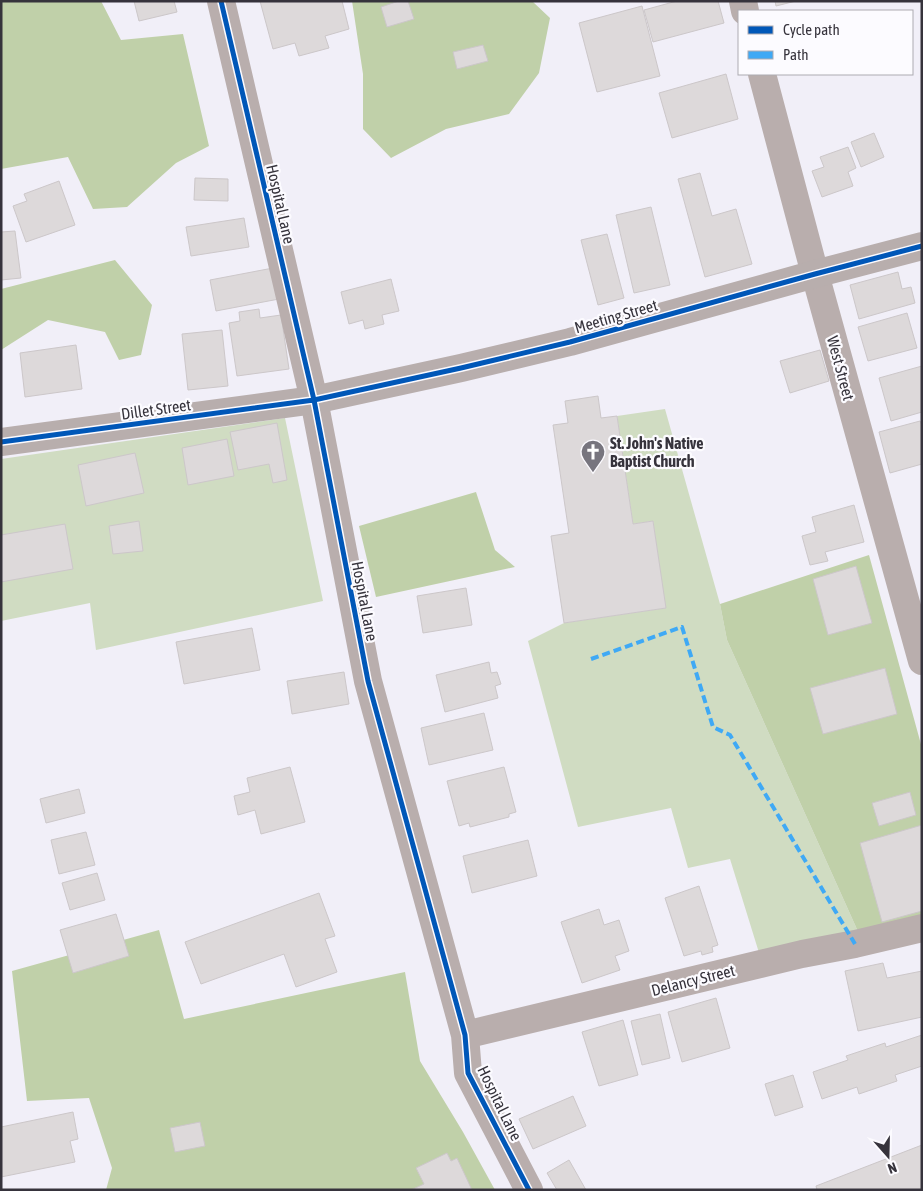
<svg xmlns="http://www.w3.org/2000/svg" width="923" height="1191" font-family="'Asap Condensed',sans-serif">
  <rect width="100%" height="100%" fill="#f1eff8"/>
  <path fill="#d0dcc2" d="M 665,409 L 720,604 L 727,640 L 860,936 L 760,956 L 730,859 L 688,868 L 671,808 L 578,827 L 528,641 L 564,623 L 665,608 L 653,521 L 633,524 L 617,416 Z
    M 285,418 L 323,601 L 96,650 L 90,603 L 1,621 L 1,459 Z"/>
  <path fill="#c0d0a9" d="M 1,1 L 101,1 L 121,40 L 183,34 L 209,146 L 176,163 L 127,207 L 93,209 L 68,157 L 1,169 Z
    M 352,1 L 532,1 L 550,18 L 539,73 L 509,114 L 446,129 L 391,158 L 363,129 L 363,74 Z
    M 115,260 L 152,305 L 141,355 L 119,360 L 105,332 L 48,320 L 1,350 L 1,289 Z
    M 476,492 L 495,550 L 515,567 L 376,597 L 359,526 Z
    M 869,555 L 922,748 L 922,920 L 860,936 L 727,640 L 720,604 Z
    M 159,930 L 184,1019 L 405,972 L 420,1061 L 463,1132 L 495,1190 L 106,1190 L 112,1168 L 89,1098 L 27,1101 L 12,971 Z"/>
  <path fill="#ddd9da" stroke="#ccc7c9" d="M 134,1 L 174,1 L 177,12 L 139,21 Z
    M 260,1 L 342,1 L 349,29 L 325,36 L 329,48 L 299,56 L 295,43 L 273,49 Z
    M 399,1 L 408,1 L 414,19 L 387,27 L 381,7 Z
    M 677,1 L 718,1 L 724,23 L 653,42 L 644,10 Z
    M 775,1 L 796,1 L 776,6 Z
    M 642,6 L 660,76 L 597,92 L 579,23 Z
    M 483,45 L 488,61 L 457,69 L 453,52 Z
    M 726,74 L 738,119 L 672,138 L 659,93 Z
    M 874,133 L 884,157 L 861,167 L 851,142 Z
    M 848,147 L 856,168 L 848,172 L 853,186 L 822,197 L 812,171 L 824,167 L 820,157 Z
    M 700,173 L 712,216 L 736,209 L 752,264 L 705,277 L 678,179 Z
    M 195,178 L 228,179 L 228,201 L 194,200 Z
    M 59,181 L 75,225 L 26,242 L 13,206 L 27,201 L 24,194 Z
    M 651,207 L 670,285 L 634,293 L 616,215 Z
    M 244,218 L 249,247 L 191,256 L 186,227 Z
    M 15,231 L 21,278 L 1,280 L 1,232 Z
    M 607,234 L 624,298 L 598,305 L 581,240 Z
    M 273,268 L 279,299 L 216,311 L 210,280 Z
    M 898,272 L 902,289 L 911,287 L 915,303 L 859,319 L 850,285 Z
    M 391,279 L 399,311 L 382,315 L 384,324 L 365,329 L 363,320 L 349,324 L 341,292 Z
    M 259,309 L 260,318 L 281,315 L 289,369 L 237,376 L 229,323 L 240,321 L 239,312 Z
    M 907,313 L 917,348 L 868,361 L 858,327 Z
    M 222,330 L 228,386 L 188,390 L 182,334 Z
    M 76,345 L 82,389 L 25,397 L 20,353 Z
    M 820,350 L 829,381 L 790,393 L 780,361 Z
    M 922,366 L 922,412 L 891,421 L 879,378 Z
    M 598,396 L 601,418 L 617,416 L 633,524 L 653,521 L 666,608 L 564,623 L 551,536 L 569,533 L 553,425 L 568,423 L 565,401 Z
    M 920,421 L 922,425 L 922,464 L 890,473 L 879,432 Z
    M 277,423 L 287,480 L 273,483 L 269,464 L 238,470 L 230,432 Z
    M 227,439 L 234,476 L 188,485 L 182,448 Z
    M 135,453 L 144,493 L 86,506 L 78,465 Z
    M 854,505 L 864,542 L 825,552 L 828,561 L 810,565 L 802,536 L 816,532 L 812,517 Z
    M 139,521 L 143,551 L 113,554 L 109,526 Z
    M 65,524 L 73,569 L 1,582 L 1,535 Z
    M 856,566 L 872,623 L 828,635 L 813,579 Z
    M 466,588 L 472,625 L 423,633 L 417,596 Z
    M 252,628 L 260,670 L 184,684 L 176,642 Z
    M 489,662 L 491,673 L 497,672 L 501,684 L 495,686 L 498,698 L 445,712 L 436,675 Z
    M 885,668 L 897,714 L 823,734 L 810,688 Z
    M 344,672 L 349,704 L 292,714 L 287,681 Z
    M 484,713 L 493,750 L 429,765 L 421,728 Z
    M 290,767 L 305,822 L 261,834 L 255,810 L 238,815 L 234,796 L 250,792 L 247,778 Z
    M 504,767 L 516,812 L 509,814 L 509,817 L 470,827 L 469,823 L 459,826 L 447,781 Z
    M 79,789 L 85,813 L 46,823 L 40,799 Z
    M 910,792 L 916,815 L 879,826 L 872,803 Z
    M 922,825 L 922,911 L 882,922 L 860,843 Z
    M 86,832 L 95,865 L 59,874 L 51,840 Z
    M 528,840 L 537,876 L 472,893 L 463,856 Z
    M 97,873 L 105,900 L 70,910 L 62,883 Z
    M 699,886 L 718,945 L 712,947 L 713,952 L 702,955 L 701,951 L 684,956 L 665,898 Z
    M 319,893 L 335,936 L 325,939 L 337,972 L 296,987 L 284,954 L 201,984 L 185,942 Z
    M 599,909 L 604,925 L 619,920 L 629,951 L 615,956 L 620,970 L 582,983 L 561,922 Z
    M 116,914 L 129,956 L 73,973 L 60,930 Z
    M 883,963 L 887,978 L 922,971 L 922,1017 L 858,1031 L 845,971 Z
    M 716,998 L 730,1048 L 682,1062 L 668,1012 Z
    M 660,1014 L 670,1058 L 642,1065 L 631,1021 Z
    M 623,1020 L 638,1075 L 599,1086 L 582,1032 Z
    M 922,1035 L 922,1066 L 895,1075 L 897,1081 L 859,1094 L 857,1087 L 822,1099 L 813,1072 L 848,1060 L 846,1056 L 885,1043 L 886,1047 Z
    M 793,1075 L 803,1107 L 775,1116 L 765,1084 Z
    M 573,1096 L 586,1126 L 533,1149 L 519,1119 Z
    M 73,1112 L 78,1139 L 70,1141 L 75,1162 L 1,1177 L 1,1127 Z
    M 200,1122 L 205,1146 L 175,1152 L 170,1128 Z
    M 922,1145 L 922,1190 L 817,1190 L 816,1186 Z
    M 447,1153 L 451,1161 L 457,1158 L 472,1190 L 411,1190 L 424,1184 L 416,1168 Z
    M 569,1160 L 586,1190 L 557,1190 L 547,1173 Z"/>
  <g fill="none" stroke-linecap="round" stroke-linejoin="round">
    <path stroke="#b9aead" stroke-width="28" d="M 221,1 L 314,400 L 368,681 L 465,1035 L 468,1073 L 529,1190
      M 743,1 L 745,11
      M 762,74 L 815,274 L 922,661
      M 465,1035 L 802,954 L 855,944 L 922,928"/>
    <path stroke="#b8aead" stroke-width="28" d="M 1,442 L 314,400 L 461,368 L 570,342 L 815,274 L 922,246"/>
    <path stroke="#3fa9f5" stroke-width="4" stroke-dasharray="8 4" stroke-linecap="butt" d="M 591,659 L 682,627 L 713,727 L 730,735 L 855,944"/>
    <defs>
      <path id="cycleway" d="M 221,1 L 314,400 L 368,681 L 465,1035 L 468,1073 L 529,1190
        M 1,442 L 314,400 L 461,368 L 570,342 L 815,274 L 922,246"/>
    </defs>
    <use href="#cycleway" stroke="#fcfbff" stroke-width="8"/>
    <use href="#cycleway" stroke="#0057b8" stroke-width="5"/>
  </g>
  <defs>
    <symbol id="church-pin" viewBox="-11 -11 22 30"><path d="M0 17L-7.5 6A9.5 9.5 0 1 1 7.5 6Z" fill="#77757e" stroke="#fcfbff"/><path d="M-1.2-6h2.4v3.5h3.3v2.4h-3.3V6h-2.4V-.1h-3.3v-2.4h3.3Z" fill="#fff"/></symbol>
  </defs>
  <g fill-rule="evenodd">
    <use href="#church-pin" x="579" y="438" width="28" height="38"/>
  </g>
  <g text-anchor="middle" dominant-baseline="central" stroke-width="4.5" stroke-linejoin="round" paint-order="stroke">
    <g font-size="16" fill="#36333c" stroke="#fcfbff">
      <text transform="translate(281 204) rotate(77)">Hospital Lane</text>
      <text transform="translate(616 316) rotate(-16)">Meeting Street</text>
      <text transform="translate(841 368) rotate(75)">West Street</text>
      <text transform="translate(156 409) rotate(-8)">Dillet Street</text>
      <text transform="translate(365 601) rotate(79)">Hospital Lane</text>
      <text transform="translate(693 980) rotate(-14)">Delancy Street</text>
      <text transform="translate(500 1103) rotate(64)">Hospital Lane</text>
    </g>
    <g font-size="16" font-weight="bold" fill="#36333c" stroke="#fcfbff" text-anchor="start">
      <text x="610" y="443">St. John's Native<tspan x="610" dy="18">Baptist Church</tspan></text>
    </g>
  </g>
  <rect width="923" height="1191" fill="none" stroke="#36333c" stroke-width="5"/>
  <rect x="738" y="10" width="175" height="65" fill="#fcfbff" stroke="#adabb1"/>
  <rect x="748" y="26" width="25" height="8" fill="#0057b8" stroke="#adabb1"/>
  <text x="783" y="35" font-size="15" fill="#36333c">Cycle path</text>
  <rect x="748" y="51" width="25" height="8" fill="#3fa9f5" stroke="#adabb1"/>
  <text x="783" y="60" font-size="15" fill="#36333c">Path</text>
  <g transform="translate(888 1156) rotate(160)" stroke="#fcfbff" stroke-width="4" paint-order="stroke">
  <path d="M0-4L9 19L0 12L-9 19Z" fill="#36333c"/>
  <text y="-8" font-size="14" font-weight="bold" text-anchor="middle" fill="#36333c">N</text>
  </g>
</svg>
